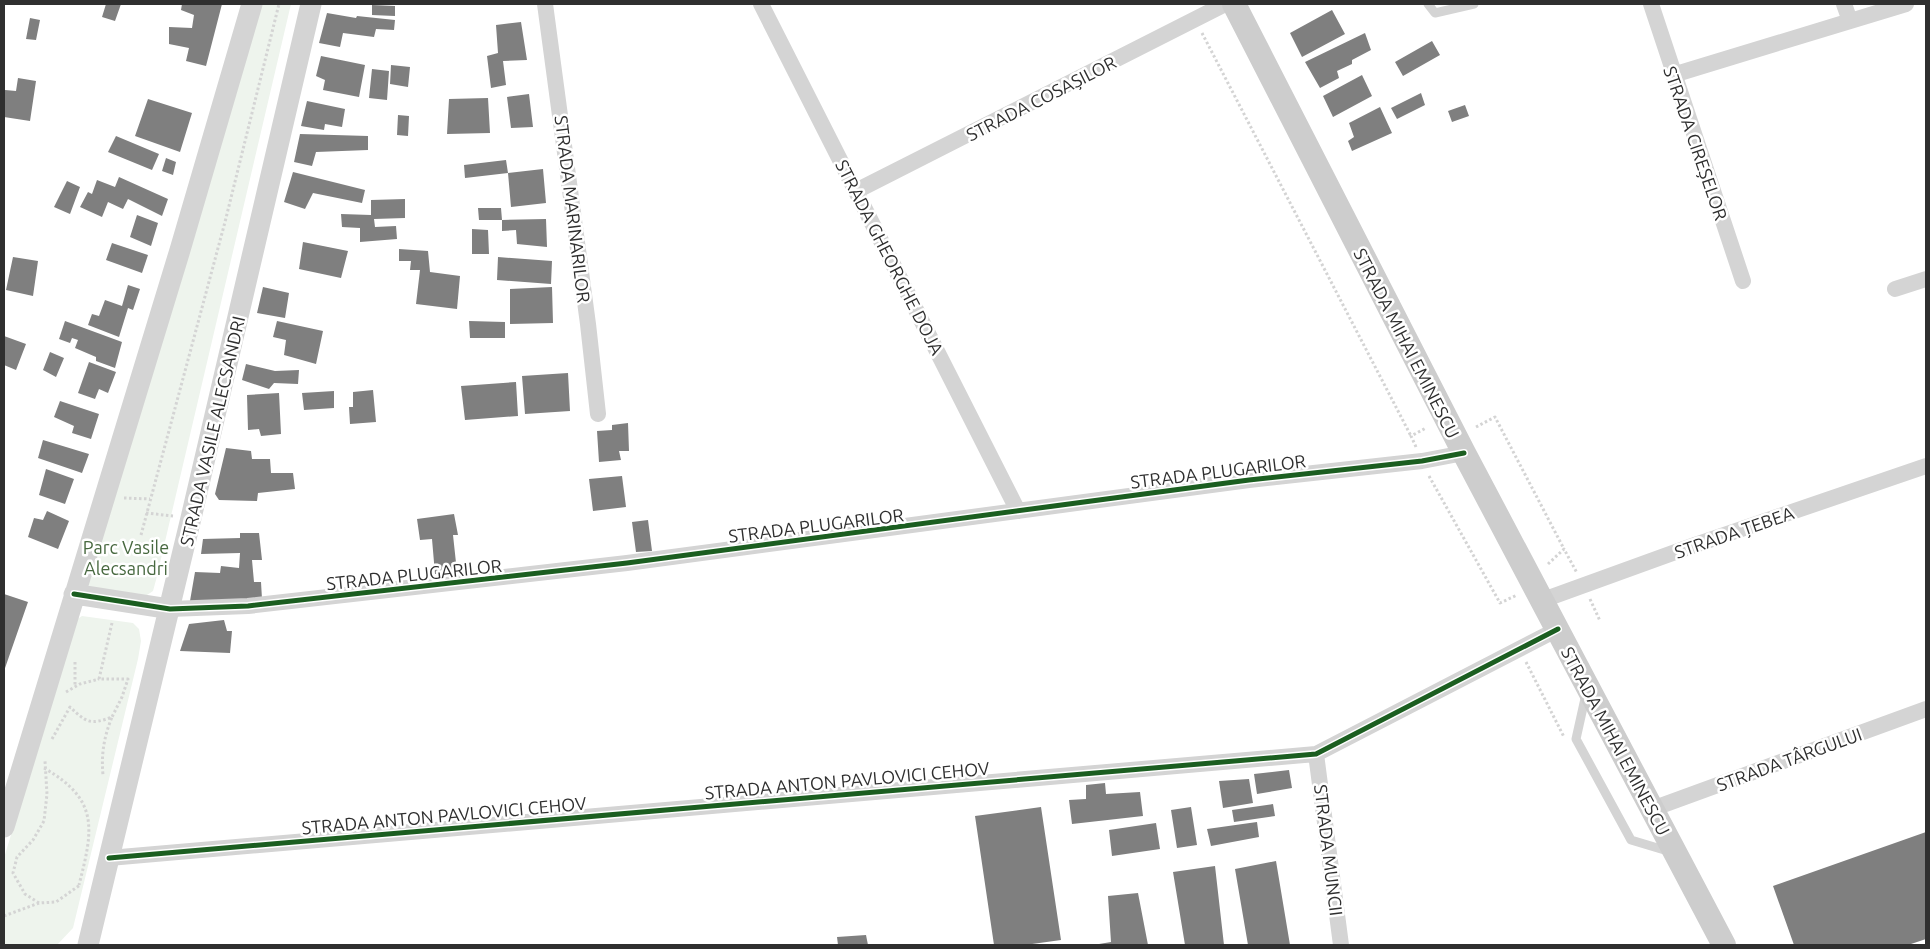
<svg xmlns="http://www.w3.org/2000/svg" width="1930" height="949" font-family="Ubuntu,sans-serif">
  <rect width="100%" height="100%" fill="#fff"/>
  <path fill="#eef4ed" d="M 258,4 L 291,4 L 156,580 L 153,591 L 144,597 L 90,590 L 87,583 Z
    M 82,616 L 133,623 L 139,629 L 141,641 L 138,659 L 73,928 L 57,945 L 5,945 L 4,858 L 76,620 Z"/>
  <path fill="#7f7f7f" d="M 106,4 L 121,4 L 115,21 L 102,17 Z
    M 182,4 L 222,4 L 206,66 L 186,61 L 189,48 L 169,44 L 169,27 L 192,28 L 194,15 L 181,10 Z
    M 372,5 L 395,6 L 395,16 L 372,15 Z
    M 1332,10 L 1345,34 L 1302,57 L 1290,33 Z
    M 327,13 L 356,18 L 357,16 L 395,20 L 394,30 L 376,29 L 374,37 L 343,33 L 340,47 L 319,43 Z
    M 30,18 L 40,20 L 36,40 L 26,39 Z
    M 521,22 L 527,60 L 503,61 L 506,85 L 491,88 L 487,56 L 498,53 L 496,25 Z
    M 1365,33 L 1371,50 L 1352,60 L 1352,64 L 1337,71 L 1339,78 L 1320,88 L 1305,62 Z
    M 1432,41 L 1440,55 L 1403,76 L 1395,62 Z
    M 321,56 L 365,65 L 359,97 L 323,90 L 325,80 L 316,76 Z
    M 391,65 L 410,67 L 408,87 L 390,84 Z
    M 372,69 L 389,71 L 387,100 L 369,98 Z
    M 1362,75 L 1372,96 L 1333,117 L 1323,96 Z
    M 18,78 L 36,81 L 30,121 L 4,117 L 5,90 L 16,91 Z
    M 1421,93 L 1425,105 L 1397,119 L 1391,108 Z
    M 529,94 L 533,127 L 511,128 L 507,97 Z
    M 488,98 L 490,133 L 447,134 L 449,99 Z
    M 148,99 L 192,113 L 180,152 L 135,136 Z
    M 307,101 L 345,109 L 342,127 L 325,124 L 324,130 L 301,126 Z
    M 1465,105 L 1469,116 L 1452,122 L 1448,111 Z
    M 1380,107 L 1392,133 L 1352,151 L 1348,141 L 1354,137 L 1349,123 Z
    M 398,115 L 409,116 L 408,136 L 397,135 Z
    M 300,134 L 368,136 L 368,150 L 316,152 L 312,166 L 294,162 Z
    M 116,136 L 159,154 L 152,170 L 108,152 Z
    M 166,158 L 176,162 L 173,175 L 162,171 Z
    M 506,160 L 508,173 L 465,178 L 464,165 Z
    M 543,169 L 546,203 L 511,207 L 508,173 Z
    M 293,172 L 365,190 L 362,203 L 313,193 L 305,209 L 284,202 Z
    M 119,177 L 168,199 L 162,216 L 128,199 L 123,209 L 108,202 L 102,217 L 80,207 L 88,192 L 92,194 L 97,180 L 115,187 Z
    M 67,181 L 80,187 L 70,214 L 54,207 Z
    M 405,199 L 405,218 L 374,219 L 375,227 L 396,226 L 397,239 L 360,242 L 360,228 L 342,227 L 341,214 L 371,215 L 371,200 Z
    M 478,208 L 501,208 L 502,220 L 479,220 Z
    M 137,215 L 158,223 L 151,246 L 130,237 Z
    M 546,219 L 547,247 L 517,244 L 516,230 L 502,231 L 502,220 Z
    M 472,229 L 488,230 L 489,254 L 472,254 Z
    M 303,242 L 348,251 L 341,278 L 299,269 Z
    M 112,243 L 148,255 L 142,273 L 106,260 Z
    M 399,249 L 428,251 L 430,272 L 460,276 L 457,309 L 416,304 L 420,270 L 410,270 L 411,261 L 399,261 Z
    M 13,257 L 38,261 L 33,296 L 6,290 Z
    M 498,257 L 552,261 L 551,284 L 497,280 Z
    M 128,285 L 140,289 L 133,310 L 128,308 L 119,337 L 88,325 L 92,314 L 99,316 L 105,300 L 122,306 Z
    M 263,287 L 289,293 L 285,318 L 257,313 Z
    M 552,287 L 553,323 L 510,324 L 510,289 Z
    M 65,321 L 122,342 L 115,368 L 96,361 L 96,357 L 75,348 L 78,340 L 72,338 L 70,343 L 59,339 Z
    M 277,321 L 323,331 L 316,364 L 284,355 L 286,340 L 273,337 Z
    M 469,321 L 505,322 L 505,338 L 470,338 Z
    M 4,336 L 26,344 L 16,370 L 4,365 Z
    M 50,352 L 64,358 L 56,377 L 43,370 Z
    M 89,362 L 116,372 L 108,393 L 99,389 L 95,399 L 78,393 Z
    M 246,364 L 275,371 L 299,370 L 298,384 L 274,383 L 269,389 L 242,380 Z
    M 568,373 L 570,411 L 525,414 L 522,376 Z
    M 516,382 L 518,416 L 465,420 L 461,386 Z
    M 373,390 L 376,422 L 350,424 L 349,407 L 353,407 L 353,392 Z
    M 334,391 L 334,408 L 304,410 L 302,393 Z
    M 279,393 L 281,434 L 261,436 L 259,429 L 248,430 L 247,395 Z
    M 60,401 L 99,414 L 91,439 L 72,433 L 74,426 L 54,417 Z
    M 628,423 L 629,451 L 619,451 L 621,460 L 599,462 L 597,431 L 612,430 L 612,425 Z
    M 43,440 L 89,454 L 82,473 L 38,458 Z
    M 226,448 L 251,451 L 252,459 L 270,459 L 271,473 L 293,473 L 295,489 L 258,493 L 257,501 L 219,500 L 215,494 Z
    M 46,469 L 74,479 L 65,504 L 39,495 Z
    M 622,476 L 626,507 L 593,511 L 589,479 Z
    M 47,511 L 69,521 L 58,549 L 28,537 L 34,518 L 43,520 Z
    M 454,514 L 458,535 L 453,535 L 457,572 L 435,574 L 432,539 L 420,540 L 417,519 Z
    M 648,520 L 652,551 L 636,552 L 632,522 Z
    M 240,533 L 259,533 L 262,560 L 252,560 L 254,582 L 261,582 L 262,599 L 190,601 L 195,572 L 220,573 L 221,566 L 239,568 L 240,553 L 201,554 L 203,539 L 240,538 Z
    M 4,594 L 28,602 L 4,671 Z
    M 224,620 L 227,631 L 232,631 L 230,653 L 180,651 L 189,624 Z
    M 1289,770 L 1292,788 L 1257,794 L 1254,774 Z
    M 1249,779 L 1253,803 L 1223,808 L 1219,781 Z
    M 1105,783 L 1106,794 L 1140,792 L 1143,816 L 1072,824 L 1069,800 L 1086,799 L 1086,785 Z
    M 1273,804 L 1275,816 L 1234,822 L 1232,810 Z
    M 1041,807 L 1061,940 L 1025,945 L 994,945 L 975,816 Z
    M 1191,807 L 1197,845 L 1177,848 L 1171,810 Z
    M 1257,822 L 1259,837 L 1211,846 L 1207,829 Z
    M 1156,823 L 1160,849 L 1112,856 L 1109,830 Z
    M 1926,832 L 1926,939 L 1908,945 L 1794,945 L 1773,886 Z
    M 1276,861 L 1290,945 L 1248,945 L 1235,869 Z
    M 1215,866 L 1224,945 L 1185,945 L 1173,872 Z
    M 1138,893 L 1148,945 L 1093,945 L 1111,942 L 1108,896 Z
    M 866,935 L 868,945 L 838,945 L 837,937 Z"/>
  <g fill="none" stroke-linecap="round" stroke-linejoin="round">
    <path stroke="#d4d4d4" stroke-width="3" stroke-dasharray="2.5 2.5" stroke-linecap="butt" d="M 1202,33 L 1411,436
      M 1476,427 L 1495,417 L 1564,549
      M 1416,447 L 1411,436 L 1426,428
      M 1429,476 L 1500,603 L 1517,595
      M 124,498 L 150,499
      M 146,513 L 173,516
      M 141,535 L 225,222 L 279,4
      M 1548,564 L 1564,549 L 1577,573
      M 1590,599 L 1600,621
      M 112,623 L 99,679 L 128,679 L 122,697 L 112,717
      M 75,662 L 75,686
      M 1526,662 L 1564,737
      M 66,692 L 80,684 L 99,679
      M 52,739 L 70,707 C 87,723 90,725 112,717 C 104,737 101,754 103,775
      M 44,768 C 100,800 93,830 79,885
      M 39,903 L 25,894 L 13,873 L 17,857 L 33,840 L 44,821 L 47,794 L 45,761
      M 4,916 L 39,903 L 56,902 L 80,885"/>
    <path stroke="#d4d4d4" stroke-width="9" d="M 1428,4 L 1435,13 L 1474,4
      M 1586,694 L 1576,739 L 1631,840 L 1671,852"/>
    <path stroke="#d4d4d4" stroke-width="16" d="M 545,4 L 588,324 L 598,414
      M 761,4 L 1018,511
      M 1651,4 L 1743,281
      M 1844,4 L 1850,21
      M 1673,75 L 1906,4
      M 856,191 L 1225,4
      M 1895,289 L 1926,279
      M 1543,600 L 1692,546 L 1926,466
      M 170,609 L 248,606 L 627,563 L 1249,480 L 1422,461 L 1464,453
      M 1316,754 L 1341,945
      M 1652,809 L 1926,709
      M 109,858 L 1316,754 L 1558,629"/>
    <path stroke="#d4d4d4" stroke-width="21" d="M 74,594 L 170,609
      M 4,827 L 180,250 L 252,4
      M 88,945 L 191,518 L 311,4"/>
    <path stroke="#cdcdcd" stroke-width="24" d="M 1234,4 L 1464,453 L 1724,945"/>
    <defs>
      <path id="cycleway" d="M 74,594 L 170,609 L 248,606 L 627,563 L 1249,480 L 1422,461 L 1464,453
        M 109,858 L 1316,754 L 1558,629"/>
    </defs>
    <use href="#cycleway" stroke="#fff" stroke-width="8"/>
    <use href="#cycleway" stroke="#1b5e20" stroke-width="5"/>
  </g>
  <g text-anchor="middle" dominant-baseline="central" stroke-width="5" stroke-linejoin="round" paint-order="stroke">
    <g font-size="18" fill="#2f2f2f" stroke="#fff">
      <text transform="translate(1041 98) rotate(-27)">STRADA COSAȘILOR</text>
      <text transform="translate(1696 143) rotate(71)">STRADA CIREȘELOR</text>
      <text transform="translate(573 209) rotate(83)">STRADA MARINARILOR</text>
      <text transform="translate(890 257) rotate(63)">STRADA GHEORGHE DOJA</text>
      <text transform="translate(1407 343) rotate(63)">STRADA MIHAI EMINESCU</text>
      <text transform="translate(212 431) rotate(-77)">STRADA VASILE ALECSANDRI</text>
      <text transform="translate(1218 471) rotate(-7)">STRADA PLUGARILOR</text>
      <text transform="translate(816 525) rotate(-7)">STRADA PLUGARILOR</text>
      <text transform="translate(1734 532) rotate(-19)">STRADA ȚEBEA</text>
      <text transform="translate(414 574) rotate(-6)">STRADA PLUGARILOR</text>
      <text transform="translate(1616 741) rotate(62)">STRADA MIHAI EMINESCU</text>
      <text transform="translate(1789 759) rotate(-20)">STRADA TÂRGULUI</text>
      <text transform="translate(847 780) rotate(-5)">STRADA ANTON PAVLOVICI CEHOV</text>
      <text transform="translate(444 815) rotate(-5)">STRADA ANTON PAVLOVICI CEHOV</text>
      <text transform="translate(1329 850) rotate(83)">STRADA MUNCII</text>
    </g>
    <g font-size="18" fill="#47683f" stroke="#fff">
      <text x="126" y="547">Parc Vasile<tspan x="126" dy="21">Alecsandri</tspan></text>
    </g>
  </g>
  <rect width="1930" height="949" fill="none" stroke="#2f2f2f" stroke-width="10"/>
</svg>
